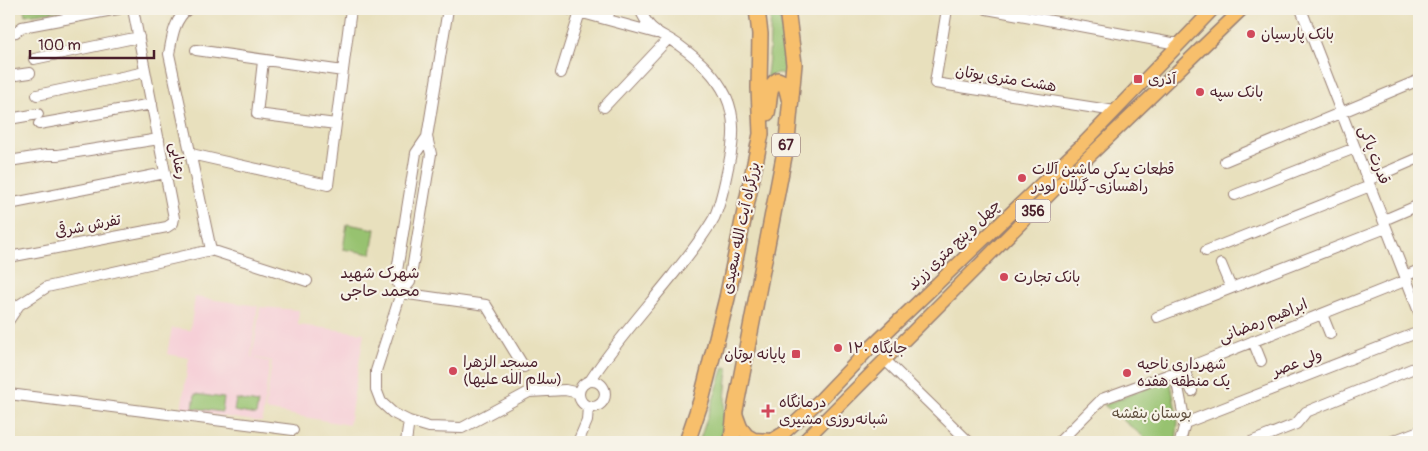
<svg xmlns="http://www.w3.org/2000/svg" width="1428" height="451" font-family="Pangolin,'Playpen Sans Arabic',sans-serif">
  <rect width="100%" height="100%" fill="#f7f3e8"/>
  <filter id="ink" filterUnits="userSpaceOnUse"><feTurbulence type="fractalNoise" baseFrequency=".02" numOctaves="2"/><feDisplacementMap in="SourceGraphic" scale="10" xChannelSelector="R" yChannelSelector="G"/><feConvolveMatrix kernelMatrix="1 2 1 2 8 2 1 2 1" color-interpolation-filters="sRGB"/></filter>
  <filter id="wash" filterUnits="userSpaceOnUse"><feTurbulence type="fractalNoise" baseFrequency=".0096" numOctaves="4" result="noise"/><feDisplacementMap in="SourceGraphic" scale="20" xChannelSelector="R" yChannelSelector="G"/><feGaussianBlur stdDeviation="1.12" result="paint"/><feColorMatrix in="noise" values="0 0 0 0 0 0 0 0 0 0 0 0 0 0 0 0 0 1.4 0 .05"/><feComposite in="paint" operator="in"/></filter>
  <g filter="url(#wash)">
    <rect width="100%" height="100%" fill="#e8e0bd"/>
    <path fill="#f6cfd7" d="M 195,297 L 258,306 L 251,357 L 270,362 L 262,422 L 181,410 L 189,358 L 167,354 L 172,328 L 190,330 Z
      M 260,307 L 299,310 L 298,325 L 364,333 L 349,425 L 265,410 L 272,361 L 252,357 Z"/>
    <path fill="#97c26f" stroke="#70704d" d="M 24,9 L 73,9 L 25,15 Z
      M 771,9 L 778,9 L 787,51 L 788,80 C 780,69 774,72 766,82 L 769,58 Z
      M 347,224 L 375,229 L 371,254 L 343,249 Z
      M 724,367 L 728,368 L 721,442 L 699,442 Z
      M 1170,379 L 1178,422 L 1176,442 L 1150,442 L 1104,405 Z
      M 195,394 L 224,398 L 222,412 L 193,408 Z
      M 236,399 L 258,403 L 256,415 L 234,411 Z"/>
  </g>
  <g filter="url(#ink)">
    <g fill="none" stroke-linecap="round" stroke-linejoin="round">
      <defs>
        <path id="minor" d="M 188,9 C 174,19 172,38 169,54 L 211,250
          M 448,9 L 427,137 L 431,154 L 410,282 L 401,293 L 376,371 L 376,389 L 381,402 L 393,413 L 409,421 L 429,427 L 462,428 L 529,392 L 565,390 L 579,393
          M 568,9 L 656,33
          M 947,9 L 935,83 L 1115,111
          M 987,9 L 1172,43 L 1181,43
          M 1301,9 L 1419,312
          M 605,19 L 612,9
          M 9,33 L 16,32 L 22,27 L 118,9
          M 196,50 L 343,71
          M 34,59 L 139,37
          M 263,61 L 257,114 L 336,124
          M 561,73 L 580,12
          M 9,76 L 30,73
          M 37,95 L 145,72
          M 604,107 L 668,39
          M 9,119 L 38,114
          M 39,124 L 152,104
          M 191,154 L 328,185 L 351,9
          M 9,161 L 47,155 L 58,155 L 159,139
          M 1225,161 L 1419,80
          M 1368,180 L 1419,158
          M 1235,195 L 1355,148
          M 9,204 L 165,173
          M 1384,220 L 1419,205
          M 1206,251 L 1370,186
          M 9,257 L 167,227 L 173,223 L 174,218 L 133,9
          M 1221,264 L 1231,288
          M 1405,276 L 1419,270
          M 401,293 L 396,277 L 416,153 L 427,137
          M 401,293 L 486,305 L 524,367
          M 1322,314 L 1330,334
          M 1157,317 L 1386,228
          M 9,320 L 19,305 L 47,287 L 211,250 L 307,281
          M 1253,341 L 1261,361
          M 885,360 L 969,442
          M 1184,369 L 1192,391
          M 1175,372 L 1185,423 L 1180,442
          M 590,381 C 614,344 644,311 672,276 C 687,257 702,239 714,218 C 722,201 725,181 729,163 C 734,140 736,118 726,96 C 716,75 699,60 680,46 C 661,32 650,34 640,9
          M579 394a13 13 0 1 1 26 0a13 13 0 1 1-26 0Z
          M 9,394 L 293,430
          M 1185,423 L 1419,332
          M 406,442 L 409,421
          M 578,442 L 587,421 L 588,406
          M 1059,442 L 1102,399 L 1184,369 L 1407,280
          M 1251,442 L 1296,424 L 1306,412 L 1419,366
          M 1390,442 L 1419,431"/>
        <path id="major" d="M 735,411 L 741,427 L 747,435 L 754,439 L 772,440 L 785,432 L 821,399 L 867,351 L 1085,142 L 1213,9
          M 803,442 L 1054,190 L 1242,9"/>
        <path id="highway" d="M 767,113 C 770,102 767,86 778,80 C 787,83 787,90 789,98
          M 687,442 L 701,401 L 727,298 L 761,134 L 759,88 L 760,34 L 757,9
          M 732,442 L 735,410 L 787,141 L 794,64 L 787,9"/>
      </defs>
      <use href="#minor" stroke="#998074" stroke-width="12"/>
      <use href="#major" stroke="#998074" stroke-width="15"/>
      <use href="#highway" stroke="#998074" stroke-width="18"/>
      <use href="#minor" stroke="#fff" stroke-width="10"/>
      <use href="#major" stroke="#f7bf6c" stroke-width="12"/>
      <use href="#highway" stroke="#f7bf6c" stroke-width="15"/>
    </g>
  </g>
  <g fill="#d1495b" stroke="#f7f3e8" stroke-width="2">
    <circle cx="1251" cy="34" r="5"/>
    <rect x="1133" y="74" width="10" height="10" rx="2.5"/>
    <circle cx="1200" cy="92" r="5"/>
    <circle cx="1022" cy="178" r="5"/>
    <circle cx="1004" cy="277" r="5"/>
    <circle cx="838" cy="348" r="5"/>
    <rect x="791" y="349" width="10" height="10" rx="2.5"/>
    <circle cx="453" cy="371" r="5"/>
    <circle cx="1127" cy="373" r="5"/>
    <path d="M765.5 403.5h5v5h5v5h-5v5h-5v-5h-5v-5h5z"/>
  </g>
  <g text-anchor="middle" dominant-baseline="central" stroke-width="4.5" stroke-linejoin="round" paint-order="stroke">
    <g fill="#f7f3e8" stroke="#7e5f64" stroke-width="1">
      <rect x="772" y="133.5" width="28" height="23" rx="4"/>
      <rect x="1015.5" y="199.5" width="35" height="23" rx="4"/>
    </g>
    <g font-size="14" font-weight="bold" fill="#4a1f2b">
      <text x="786" y="145">67</text>
      <text x="1033" y="211">356</text>
    </g>
    <g font-size="15" fill="#4a1f2b" stroke="#f7f3e8" text-anchor="start">
      <text x="1261" y="34">بانک پارسیان</text>
      <text x="1148" y="79">آذری</text>
      <text x="1210" y="92">بانک سپه</text>
      <text x="1032" y="169">قطعات یدکی ماشین آلات<tspan x="1032" dy="17">راهسازی-گیلان لودر</tspan></text>
      <text x="1014" y="277">بانک تجارت</text>
      <text x="848" y="348">جایگاه ۱۲۰</text>
      <text x="786" y="354" text-anchor="end">پایانه بوتان</text>
      <text x="463" y="362">مسجد الزهرا<tspan x="463" dy="17">(سلام الله علیها)</tspan></text>
      <text x="1137" y="364">شهرداری ناحیه<tspan x="1137" dy="17">یک منطقه هفده</tspan></text>
      <text x="779" y="402">درمانگاه<tspan x="779" dy="17">شبانه‌روزی مشیری</tspan></text>
    </g>
    <g font-size="15" fill="#4a1f2b" stroke="#f7f3e8">
      <text transform="translate(1006 79) rotate(9)">هشت متری بوتان</text>
      <text transform="translate(1374 155) rotate(69)">قدرت پاکی</text>
      <text transform="translate(178 161) rotate(79)">رعنایی</text>
      <text transform="translate(88 226) rotate(-11)">تفرش شرقی</text>
      <text transform="translate(741 228) rotate(-78)">بزرگراه آیت الله سعیدی</text>
      <text transform="translate(954 245) rotate(-44)">چهل و پنج متری زرند</text>
      <text transform="translate(1263 321) rotate(-22)">ابراهیم رمضانی</text>
      <text transform="translate(1297 363) rotate(-21)">ولی عصر</text>
    </g>
    <g font-size="15" fill="#61503f" stroke="#f7f3e8">
      <text x="1152" y="413">بوستان بنفشه</text>
    </g>
    <g font-size="16" fill="#4a1f2b" stroke="#f7f3e8">
      <text x="380" y="273">شهرک شهید<tspan x="380" dy="18">محمد حاجی</tspan></text>
    </g>
  </g>
  <rect width="1428" height="451" fill="none" stroke="#f7f3e8" stroke-width="30"/>
  <path d="M30 50v8h124v-8" fill="none" stroke="#4a1f2b" stroke-width="2.5"/>
  <text x="38" y="50" font-size="15" fill="#4a1f2b" stroke="#f7f3e8" stroke-width="4" paint-order="stroke">100 m</text>
</svg>
